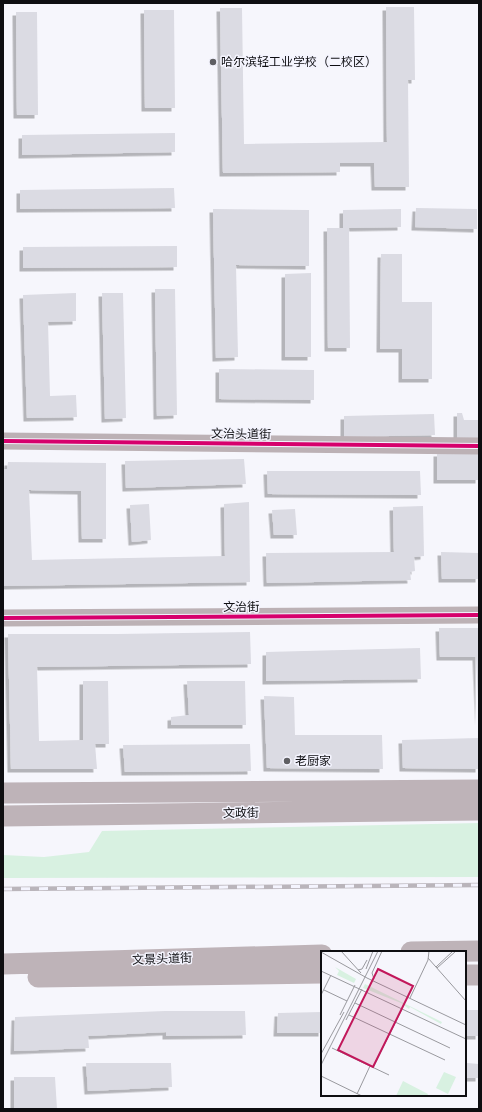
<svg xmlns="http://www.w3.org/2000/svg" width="482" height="1112" font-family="Helvetica,'Noto Sans SC',sans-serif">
  <defs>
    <filter id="shadow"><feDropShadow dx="-3.5" dy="3.5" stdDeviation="0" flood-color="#0004"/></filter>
  </defs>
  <rect width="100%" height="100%" fill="#f6f6fc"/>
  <path fill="#d8f1e1" d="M 479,823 L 479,877 L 3,878 L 3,855 L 44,857 L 89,852 L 102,831 Z"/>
  <path fill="#dbdbe3" filter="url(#shadow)" d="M 386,7 L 414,7 L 415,80 L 408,80 L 409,187 L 375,187 L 374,163 L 340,163 L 340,172 L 223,173 L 220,8 L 242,8 L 244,144 L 387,142 Z
    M 144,10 L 174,10 L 175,108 L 145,108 Z
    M 16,12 L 37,12 L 38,115 L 17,115 Z
    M 175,133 L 175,152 L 22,155 L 22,135 Z
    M 174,188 L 175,208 L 20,209 L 20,190 Z
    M 416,208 L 477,209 L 477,229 L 415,227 Z
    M 213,209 L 309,210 L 309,266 L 236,265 L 238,357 L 216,358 Z
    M 401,209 L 401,227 L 349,228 L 350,348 L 328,348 L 327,228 L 343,228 L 343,210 Z
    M 177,246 L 177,267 L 23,268 L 23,247 Z
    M 381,254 L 402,254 L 402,302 L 432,302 L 432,379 L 402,379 L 402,349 L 380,349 Z
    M 311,273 L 311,357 L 285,357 L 285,274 Z
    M 155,289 L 175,289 L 177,415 L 157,416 Z
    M 76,293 L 76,321 L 48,322 L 50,396 L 76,395 L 77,417 L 27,418 L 23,295 Z
    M 102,293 L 123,293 L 126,418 L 105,419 Z
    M 219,369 L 314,370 L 314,400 L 219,399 Z
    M 457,413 L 462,413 L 464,420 L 479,420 L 479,438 L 457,438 Z
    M 434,414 L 435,435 L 344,437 L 344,416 Z
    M 437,453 L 479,453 L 479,480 L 437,480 Z
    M 244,459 L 246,484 L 126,488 L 125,461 Z
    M 8,462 L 106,463 L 106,539 L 82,539 L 81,491 L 29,490 L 32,560 L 225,556 L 224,504 L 249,502 L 250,582 L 4,586 L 3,469 L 7,469 Z
    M 267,471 L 420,471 L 421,495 L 268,494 Z
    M 149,504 L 151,540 L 132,542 L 130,505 Z
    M 423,506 L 424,556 L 414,557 L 415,571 L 410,572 L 411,580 L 267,583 L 266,553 L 394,552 L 393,507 Z
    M 295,509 L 297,535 L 274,535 L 272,510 Z
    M 441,552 L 479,553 L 479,579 L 442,579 Z
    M 439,628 L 479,628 L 479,722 L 476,657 L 440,657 Z
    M 250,632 L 251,664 L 37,667 L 39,741 L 83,740 L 83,681 L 108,681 L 109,744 L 95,744 L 97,769 L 11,769 L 8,634 L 117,634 Z
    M 420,648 L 421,679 L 266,681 L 266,652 Z
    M 187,681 L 245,681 L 246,725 L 171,725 L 171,717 L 189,715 Z
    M 264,696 L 294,697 L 295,735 L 382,735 L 383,769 L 267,768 Z
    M 479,738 L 479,769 L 403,768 L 402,740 Z
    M 250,744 L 251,771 L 125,772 L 123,745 Z
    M 465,1010 L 479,1010 L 479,1036 L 465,1036 Z
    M 165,1011 L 245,1011 L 246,1035 L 166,1036 L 166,1032 L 88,1036 L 89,1048 L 14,1051 L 15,1017 Z
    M 322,1012 L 322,1033 L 277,1033 L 278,1013 Z
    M 86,1063 L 171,1063 L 172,1087 L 88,1091 Z
    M 467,1063 L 479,1064 L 479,1078 L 467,1078 Z
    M 14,1077 L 55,1077 L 57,1109 L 14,1109 Z"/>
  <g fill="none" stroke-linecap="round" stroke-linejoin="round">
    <path stroke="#bcb1b5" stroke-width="17" d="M 3,441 L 479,446
      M 3,618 L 479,615"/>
    <path stroke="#beb3b8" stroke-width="21" d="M 3,793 L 479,790
      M 3,816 L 479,810
      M 411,952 L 479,951
      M 3,964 L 322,955
      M 465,975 L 479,975
      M 38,977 L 322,973"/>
    <defs>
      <path id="rail" d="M 3,889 L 479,885"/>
    </defs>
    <use href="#rail" stroke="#bab5bb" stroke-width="4.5"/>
    <use href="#rail" stroke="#f4f4fe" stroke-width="3" stroke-dasharray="9" stroke-linecap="butt"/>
    <defs>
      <path id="cycleway" d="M 3,441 L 479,446
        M 3,618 L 479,615"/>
    </defs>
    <use href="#cycleway" stroke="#f4f4fe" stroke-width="6"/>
    <use href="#cycleway" stroke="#d6006c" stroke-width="4"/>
  </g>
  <g fill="#5f5f63" stroke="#f4f4fe" stroke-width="1.5">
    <circle cx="213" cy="62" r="4"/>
    <circle cx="287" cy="761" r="4"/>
  </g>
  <g text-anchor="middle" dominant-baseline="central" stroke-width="3" stroke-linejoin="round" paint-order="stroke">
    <g font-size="12" fill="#0e0e11" stroke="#f4f4fe" text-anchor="start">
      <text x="221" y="62">哈尔滨轻工业学校（二校区）</text>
      <text x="295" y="761">老厨家</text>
    </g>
    <g font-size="12" fill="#0e0e11" stroke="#f4f4fe">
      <text transform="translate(241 434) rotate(1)">文治头道街</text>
      <text x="241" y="607">文治街</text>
      <text transform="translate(241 813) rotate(-1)">文政街</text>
      <text transform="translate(162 959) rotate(-2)">文景头道街</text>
    </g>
  </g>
  <g transform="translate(321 951)">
    <rect width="145" height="145" fill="#f6f6fc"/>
    <path d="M 14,16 L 35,28 L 33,32 L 16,24 L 18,20 ZM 44,33 L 121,71 L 120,73 L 89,56 L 88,58 L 80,52 L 42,37 ZM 123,121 L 135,126 L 127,143 L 115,137 ZM 82,130 L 107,143 L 106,145 L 75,145 Z" fill="#d8f1e1"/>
    <path fill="none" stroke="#99999e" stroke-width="1" d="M 20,0 L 40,22M 0,1 L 46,27 L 145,74M 107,7 L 145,50M 115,16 L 132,0M 116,17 L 135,0M 45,18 L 52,0M 37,19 L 41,18 L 46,9M 0,20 L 145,88M 53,28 L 51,22 L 61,0M 3,39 L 26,50M 0,44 L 10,24M 89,47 L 107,9 L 108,0M 34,52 L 129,97M 19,64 L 34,34M 28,64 L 124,109M 25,69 L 41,38M 11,97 L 68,124M 0,103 L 23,61M 0,114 L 57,0M 52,117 L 81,58M 0,125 L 41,145M 36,143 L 49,115"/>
    <path fill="#c2185b" fill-opacity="0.15" stroke="#c2185b" stroke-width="2" d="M 57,18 L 92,35 L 52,116 L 17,99 Z"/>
    <rect width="145" height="145" fill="none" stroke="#0e0e11" stroke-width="2"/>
  </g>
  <rect width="482" height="1112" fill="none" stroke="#0e0e11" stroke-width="8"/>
</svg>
